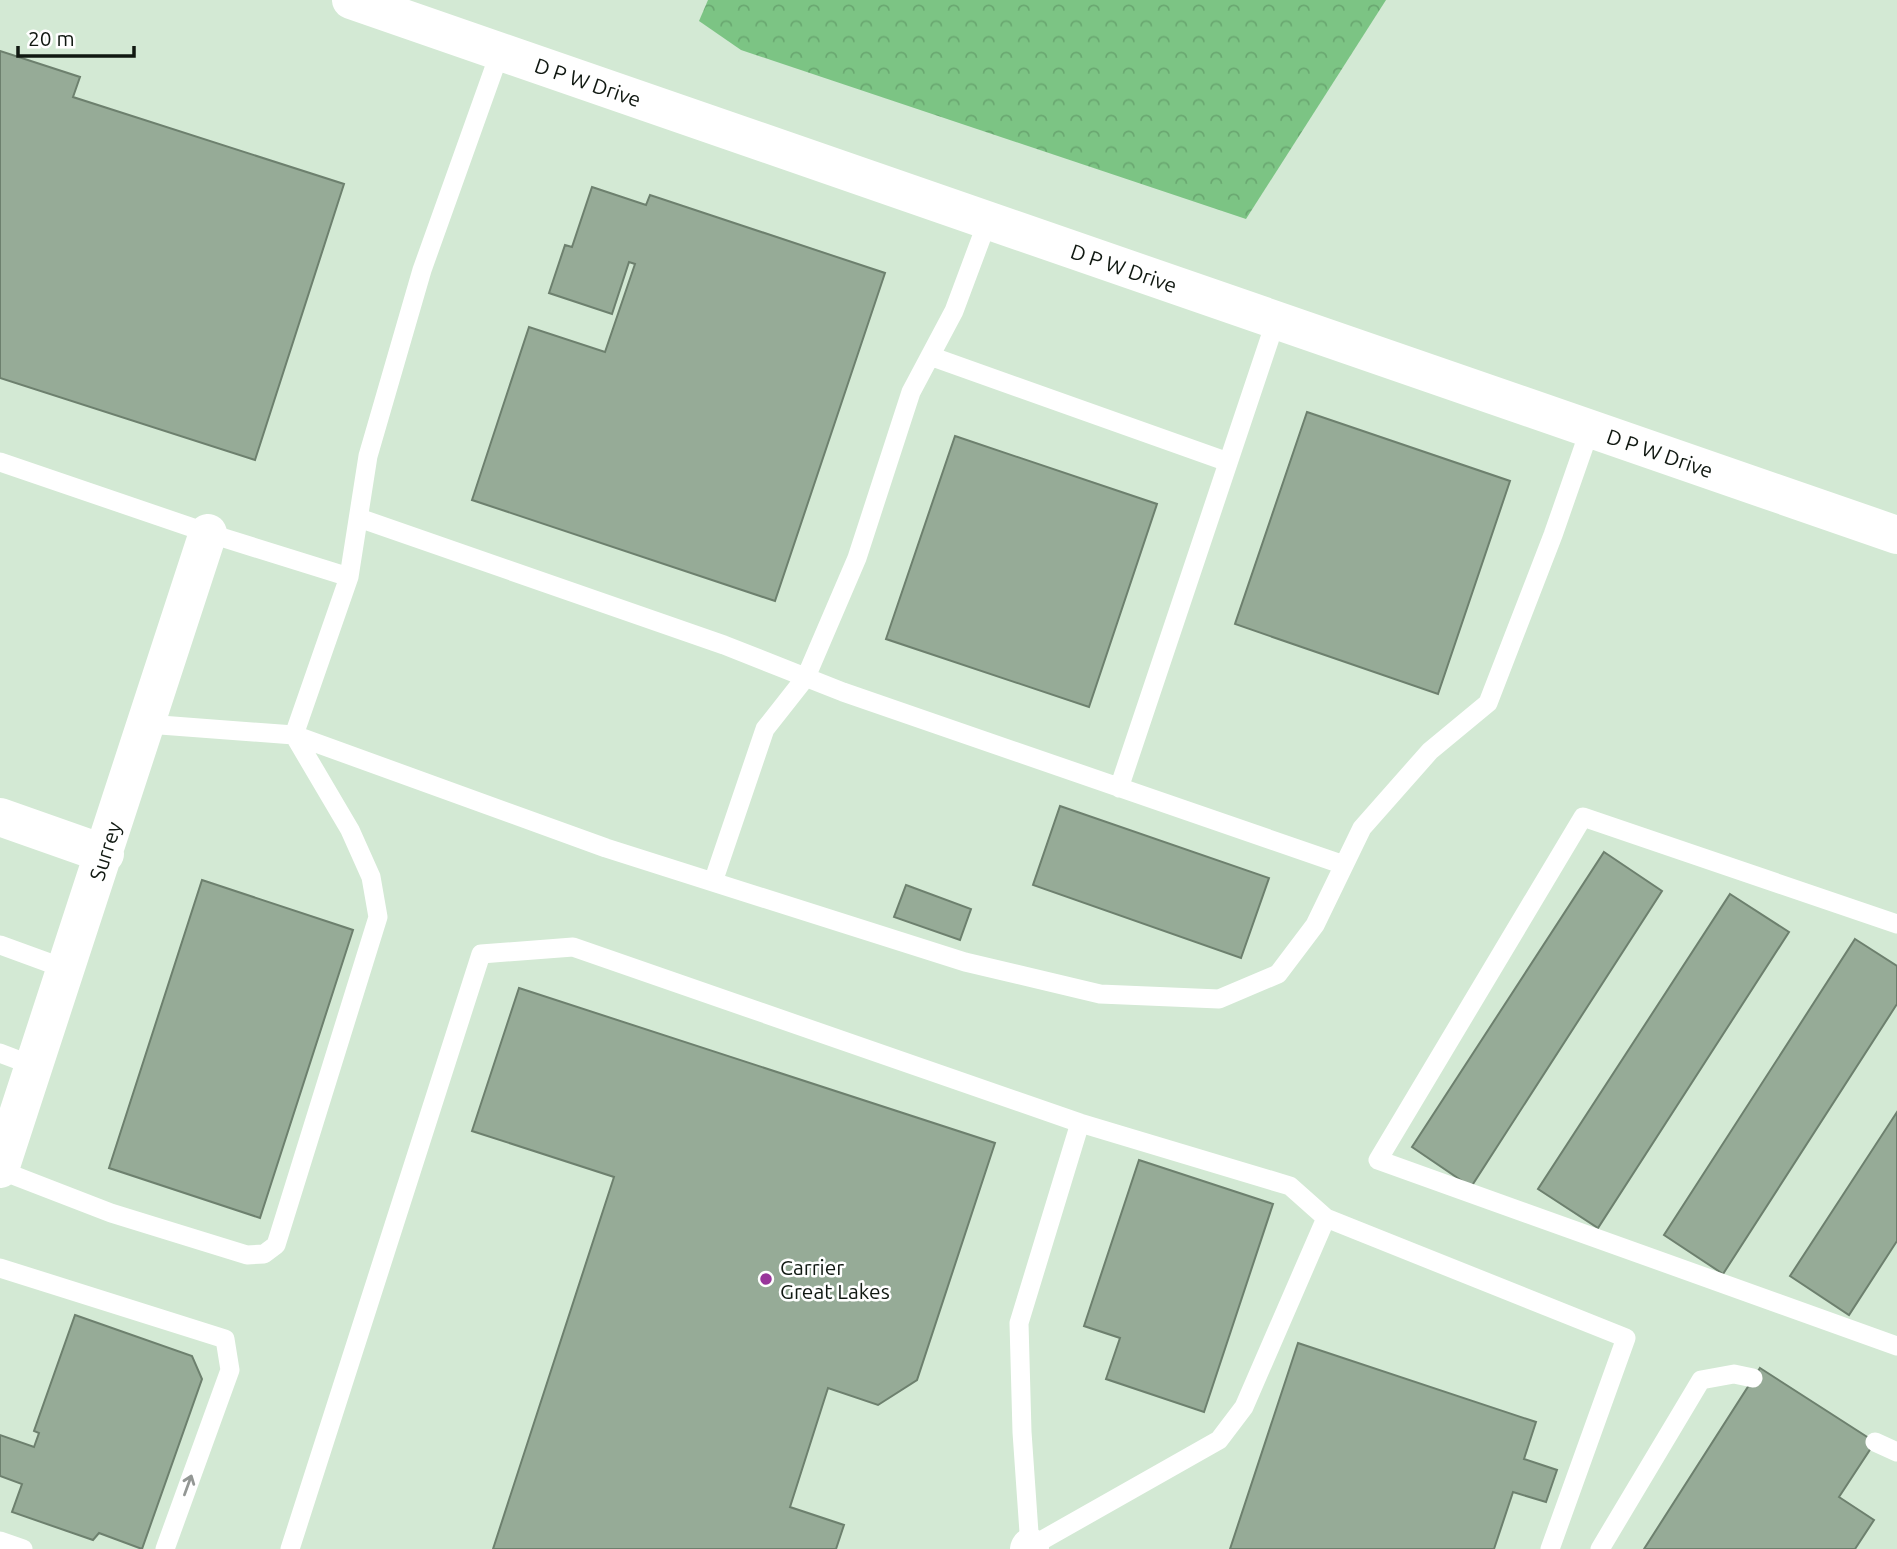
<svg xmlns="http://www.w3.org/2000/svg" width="1897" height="1549" font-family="Ubuntu,sans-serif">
  <defs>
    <pattern id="forest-crowns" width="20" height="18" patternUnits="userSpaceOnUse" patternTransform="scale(1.75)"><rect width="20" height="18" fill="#7cc484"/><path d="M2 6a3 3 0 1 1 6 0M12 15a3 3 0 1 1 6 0" fill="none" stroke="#6aa871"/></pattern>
  </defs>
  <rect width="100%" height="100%" fill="#d3e9d4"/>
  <path fill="url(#forest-crowns)" d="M 708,0 L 1386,0 L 1246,219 L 741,50 L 699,21 Z"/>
  <path fill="#96ab97" stroke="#6d806e" stroke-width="2" d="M 0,51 L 80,77 L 73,97 L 344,184 L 255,460 L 0,378 Z
    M 592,187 L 646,205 L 650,195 L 885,273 L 775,601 L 472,500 L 529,327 L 605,352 L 635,264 L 629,262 L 612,314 L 549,293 L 565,245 L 572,247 Z
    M 1307,412 L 1510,481 L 1438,694 L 1235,624 Z
    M 955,436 L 1157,504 L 1089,707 L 886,639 Z
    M 1060,806 L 1269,878 L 1241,958 L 1033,885 Z
    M 1604,852 L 1662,891 L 1471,1187 L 1412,1147 Z
    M 202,880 L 353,930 L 260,1218 L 109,1168 Z
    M 906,885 L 971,909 L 960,940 L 894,917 Z
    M 1730,894 L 1789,932 L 1598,1228 L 1538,1189 Z
    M 1855,939 L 1897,966 L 1897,1004 L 1723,1274 L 1664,1235 Z
    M 519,988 L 995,1143 L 917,1380 L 878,1405 L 828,1388 L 790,1507 L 844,1525 L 836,1549 L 493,1549 L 614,1177 L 472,1131 Z
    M 1897,1112 L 1897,1241 L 1849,1315 L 1790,1276 Z
    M 1139,1160 L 1273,1204 L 1204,1412 L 1106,1379 L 1120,1338 L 1084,1326 Z
    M 75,1315 L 192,1356 L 202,1379 L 142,1549 L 99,1533 L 93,1540 L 12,1512 L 22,1484 L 0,1476 L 0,1435 L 34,1447 L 39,1433 L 34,1431 Z
    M 1298,1343 L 1536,1422 L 1524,1459 L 1557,1470 L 1546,1502 L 1513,1492 L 1494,1549 L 1230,1549 Z
    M 1760,1368 L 1875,1442 L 1839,1497 L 1874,1520 L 1855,1549 L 1644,1549 Z"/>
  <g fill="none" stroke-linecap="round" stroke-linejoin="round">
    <path stroke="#fff" stroke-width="19" d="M 930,356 L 1228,462
      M 0,462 L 208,533 L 349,577
      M 359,518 L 724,645 L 843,692 L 1344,865
      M 147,724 L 294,735 L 606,848 L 965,962 L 1100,994 L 1219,999 L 1278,974 L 1315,925 L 1362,828 L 1430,751 L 1488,703 L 1553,535 L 1590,429
      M 1119,788 L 1276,320
      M 713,882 L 765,729 L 806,677 L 857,558 L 911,392 L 954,311 L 988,220
      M 1897,924 L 1583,817 L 1378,1160 L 1897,1346
      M 0,945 L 66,969
      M 0,1053 L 34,1066
      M 1080,1123 L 1290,1186 L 1326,1218
      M 0,1170 L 111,1213 L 247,1255 L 264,1254 L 276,1245 L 378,917 L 371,877 L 350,830 L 294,735 L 349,577 L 368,456 L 422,270 L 500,52
      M 0,1268 L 225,1339 L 230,1370 L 165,1549
      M 1875,1442 L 1897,1452
      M 0,1541 L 23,1549
      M 290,1549 L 481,954 L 573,947 L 1080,1123 L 1019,1323 L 1022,1432 L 1030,1547 L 1219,1440 L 1244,1407 L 1326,1218 L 1626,1338 L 1550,1549
      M 1600,1549 L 1701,1380 L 1734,1374 L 1753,1378"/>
    <path stroke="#fff" stroke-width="38" d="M 351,0 L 1897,535
      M 0,817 L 105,854
      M 0,1169 L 208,533
      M 1029,1549 L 1030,1547"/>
  </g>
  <defs><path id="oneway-shaft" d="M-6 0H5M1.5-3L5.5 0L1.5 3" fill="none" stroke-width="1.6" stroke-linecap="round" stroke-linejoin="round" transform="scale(1.75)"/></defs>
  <use stroke="#939794" href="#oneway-shaft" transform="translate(188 1485) rotate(-70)"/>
  <circle fill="#99359b" stroke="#fff" stroke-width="2.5" cx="766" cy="1279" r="7"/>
  <g text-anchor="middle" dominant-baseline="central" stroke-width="5" stroke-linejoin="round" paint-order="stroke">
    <g font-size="21" fill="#101811" stroke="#fff">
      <text transform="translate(588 82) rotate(19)">D P W Drive</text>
      <text transform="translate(1124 268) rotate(19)">D P W Drive</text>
      <text transform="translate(1660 453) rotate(19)">D P W Drive</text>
      <text transform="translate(105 851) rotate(-72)">Surrey</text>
    </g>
    <g font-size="21" fill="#101811" stroke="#fff" text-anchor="start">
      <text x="780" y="1267">Carrier<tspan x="780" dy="24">Great Lakes</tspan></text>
    </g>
  </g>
  <path d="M18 46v10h116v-10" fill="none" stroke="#101811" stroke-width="3.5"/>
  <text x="28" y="46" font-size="21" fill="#101811" stroke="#ffffff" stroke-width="5" paint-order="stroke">20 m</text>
</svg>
